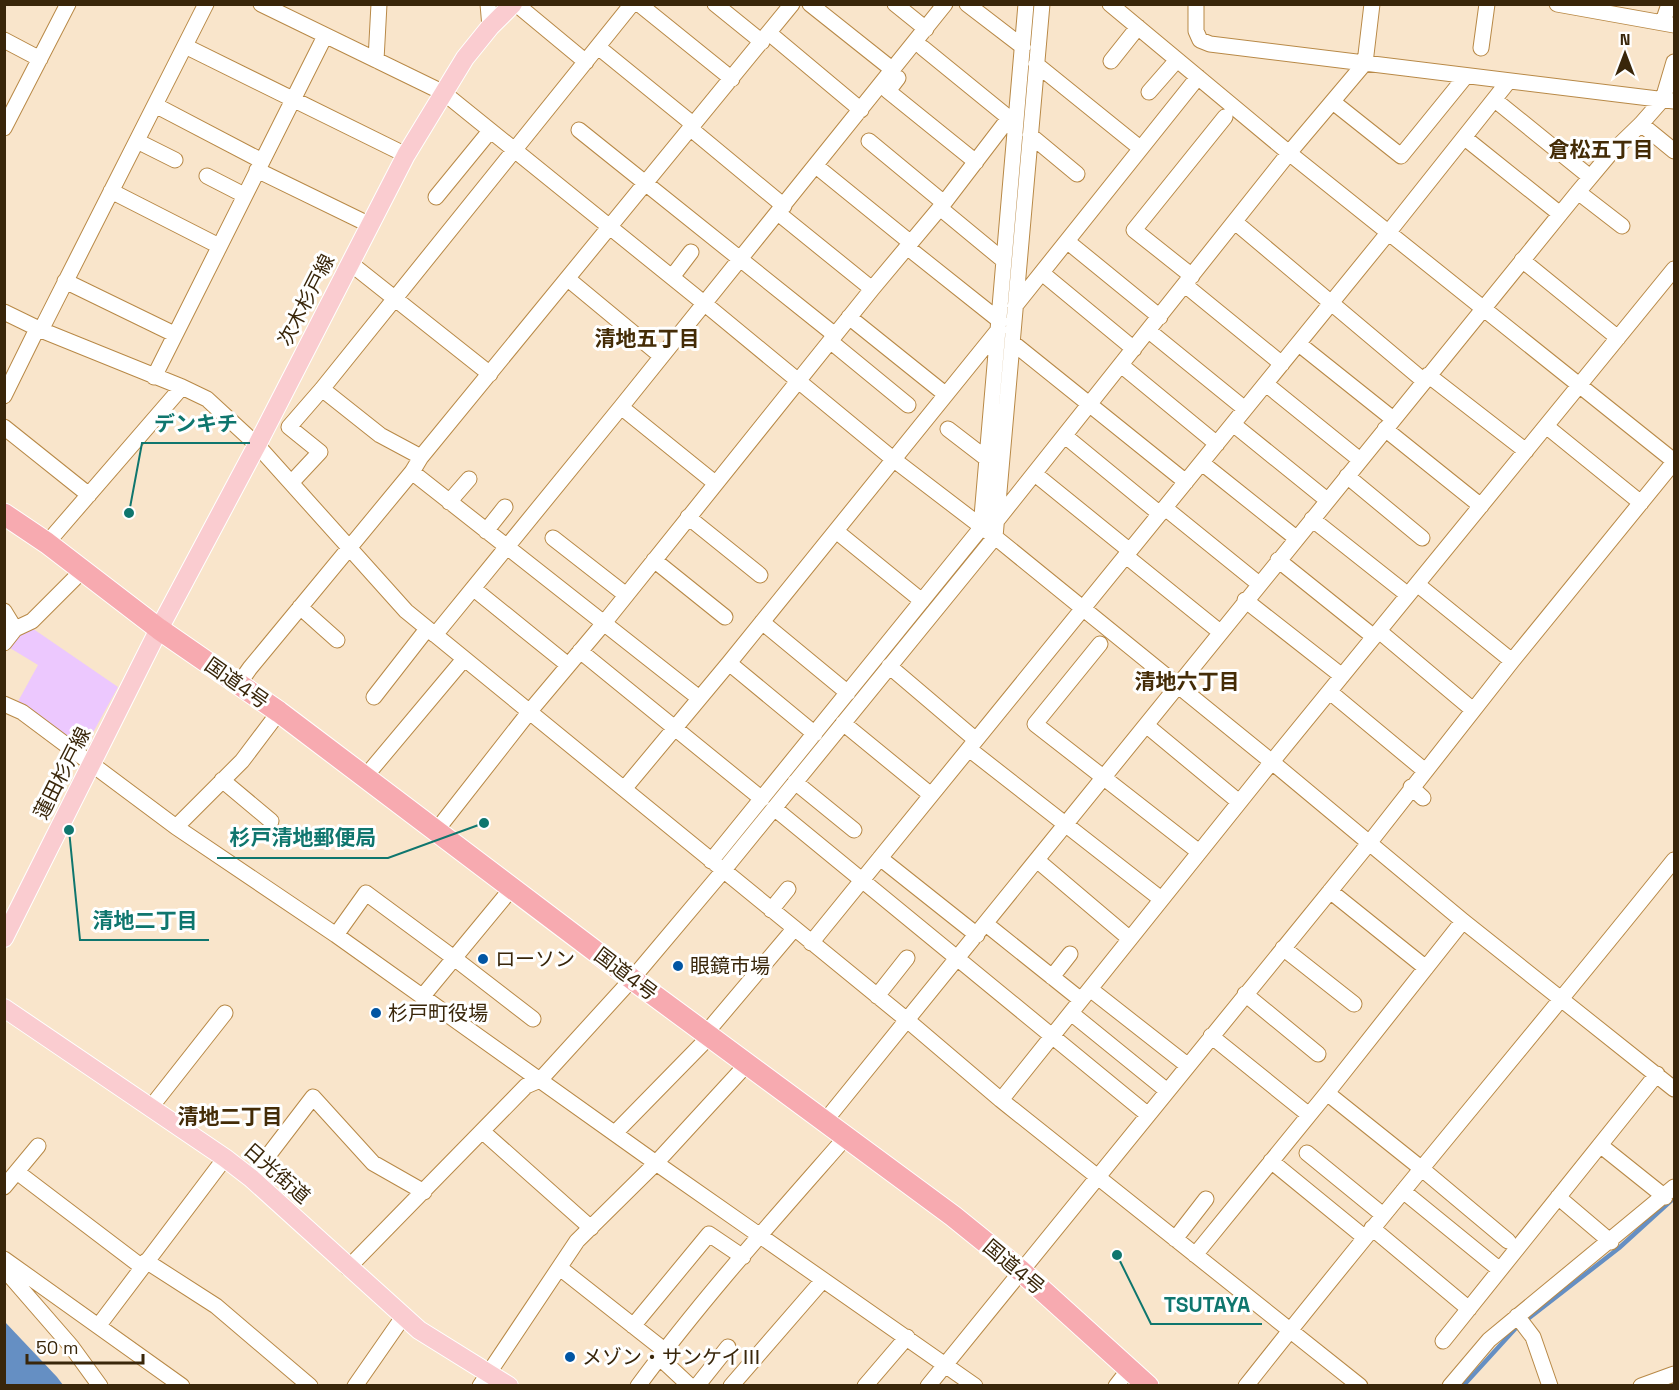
<svg xmlns="http://www.w3.org/2000/svg" width="1679" height="1390" font-family="'Space Grotesk','Noto Sans JP',sans-serif">
  <rect width="100%" height="100%" fill="#f9e5cb"/>
  <path fill="#ecc8fe" d="M 29,626 L 118,687 L 84,749 L 16,705 L 38,665 L 10,648 L 21,633 Z"/>
  <path fill="#658fc3" d="M 5,1322 L 57,1377 L 63,1385 L 5,1385 Z"/>
  <g fill="none" stroke-linecap="round" stroke-linejoin="round">
    <path stroke="#658fc3" stroke-width="4.5" d="M 1463,1386 L 1515,1329 L 1619,1248 L 1674,1198
      M 1669,1386 L 1674,1384"/>
    <defs>
      <path id="minor" d="M 261,4 L 444,93 L 705,304 L 893,459 L 995,537 L 723,871 L 632,979 L 540,1080 L 526,1086 L 348,1268
        M 488,4 L 490,27
        M 516,4 L 586,62
        M 639,4 L 732,79
        M 715,4 L 762,42
        M 810,4 L 893,70
        M 895,4 L 926,29
        M 967,4 L 1023,47
        M 1042,4 L 995,537 L 1272,762 L 1463,921 L 1674,1089
        M 1110,4 L 1289,153 L 1674,461
        M 1196,4 L 1196,31 L 1200,40 L 1210,44 L 1674,101
        M 1557,4 L 1674,25
        M 1663,22 L 1669,4
        M 769,33 L 861,110
        M 4,40 L 40,59
        M 185,46 L 406,155
        M 598,47 L 694,125
        M 923,48 L 1009,118
        M 1481,48 L 1487,4
        M 376,60 L 379,4
        M 1111,61 L 1138,27
        M 1036,64 L 1140,148
        M 898,78 L 888,91 L 976,162
        M 1149,92 L 1177,60
        M 1495,100 L 1590,177
        M 1333,102 L 1401,156 L 1466,76
        M 155,105 L 262,161
        M 1641,124 L 1674,151
        M 4,128 L 68,4
        M 691,129 L 784,206
        M 579,130 L 835,335
        M 1030,135 L 1077,174
        M 1465,138 L 1560,214
        M 137,141 L 175,160
        M 869,141 L 944,203
        M 816,166 L 911,243
        M 257,170 L 370,225
        M 207,176 L 244,195
        M 111,191 L 219,246
        M 1578,192 L 1622,226
        M 436,197 L 490,131
        M 940,208 L 1003,260
        M 778,213 L 872,289
        M 1235,222 L 1424,381
        M 1068,242 L 1160,317
        M 907,247 L 1000,321
        M 1522,260 L 1618,338
        M 350,263 L 490,374
        M 1042,273 L 1134,349
        M 1192,276 L 1134,230 L 1225,117
        M 672,277 L 691,252
        M 568,279 L 661,356
        M 65,281 L 174,334
        M 1185,285 L 1282,364
        M 1015,306 L 1198,77
        M 4,312 L 41,330 L 182,387 L 207,399 L 257,445 L 406,611 L 907,1020 L 1001,1100 L 1360,1386
        M 849,317 L 945,394
        M 41,330 L 206,4
        M 1149,331 L 1245,409
        M 830,341 L 908,405
        M 1013,343 L 1186,482
        M 1299,344 L 1393,419
        M 1121,365 L 1217,444
        M 1428,375 L 1526,451
        M 154,377 L 325,36
        M 1266,384 L 1360,460
        M 322,389 L 380,435 L 421,457
        M 4,396 L 37,329
        M 621,407 L 715,483
        M 1233,424 L 1327,500
        M 1546,426 L 1641,503
        M 4,427 L 89,495
        M 948,429 L 987,459
        M 1385,429 L 1481,506
        M 1065,436 L 1160,514
        M 1202,463 L 1296,538
        M 412,472 L 699,698
        M 1035,474 L 1130,551
        M 1347,476 L 1422,538
        M 291,483 L 320,452 L 289,427 L 322,389 L 632,4
        M 449,502 L 469,479
        M 1165,508 L 1259,584
        M 688,517 L 760,575
        M 998,519 L 1289,153 L 1365,63 L 1372,4
        M 1312,519 L 1408,595
        M 486,531 L 505,507
        M 836,531 L 922,601
        M 553,538 L 626,595
        M 47,543 L 182,387
        M 1126,556 L 1220,632
        M 654,560 L 725,617
        M 1278,560 L 1374,637
        M 1417,584 L 1512,661
        M 474,589 L 568,665
        M 1245,600 L 1342,676
        M 300,607 L 337,640
        M 4,611 L 15,629
        M 762,622 L 848,693
        M 1379,631 L 1473,710
        M 435,635 L 621,407 L 945,4
        M 4,643 L 15,629 L 32,621 L 82,571
        M 1100,644 L 1035,724 L 1199,852
        M 580,651 L 762,799
        M 729,663 L 815,734
        M 889,666 L 976,740
        M 238,685 L 250,668 L 412,472 L 421,457 L 792,4
        M 1330,692 L 1424,770
        M 374,697 L 427,629
        M 4,704 L 22,712 L 176,827 L 336,935 L 656,1163 L 975,1386
        M 843,723 L 931,795
        M 1146,725 L 1239,802
        M 969,749 L 1161,899
        M 365,777 L 464,659
        M 222,780 L 271,821
        M 795,782 L 854,830
        M 1411,787 L 1423,798
        M 624,789 L 729,663 L 999,329
        M 774,808 L 1147,1114
        M 176,827 L 242,761 L 279,712
        M 436,831 L 530,711 L 604,623 L 872,289 L 944,203 L 1009,118 L 1016,120
        M 880,858 L 977,935
        M 711,861 L 981,528 L 1026,4
        M 1038,861 L 1130,939
        M 1330,891 L 1426,968
        M 771,910 L 788,889
        M 986,924 L 1081,1000
        M 336,935 L 366,893 L 454,958 L 533,1019
        M 811,943 L 1388,233 L 1508,82
        M 1283,948 L 1354,1004
        M 1052,977 L 1070,954
        M 1090,989 L 1187,1065
        M 1245,994 L 1318,1054
        M 877,996 L 907,958
        M 422,997 L 512,888
        M 1071,1013 L 1166,1090
        M 706,1033 L 794,929
        M 1211,1036 L 1309,1115
        M 1327,1093 L 1422,1169 L 1508,1241
        M 1001,1100 L 1262,774 L 1674,269
        M 151,1107 L 225,1013
        M 825,1121 L 1578,192 L 1609,155 L 1641,124 L 1663,99 L 1674,62
        M 482,1131 L 591,1228
        M 615,1133 L 710,1036
        M 1600,1145 L 1665,1197
        M 1307,1153 L 1383,1215
        M 1271,1161 L 1364,1237
        M 17,1172 L 142,1267
        M 251,1178 L 313,1097 L 373,1163 L 424,1192
        M 4,1187 L 38,1146
        M 1403,1191 L 1500,1270
        M 1558,1197 L 1611,1242
        M 1372,1228 L 1469,1309
        M 1175,1239 L 1206,1199
        M 1195,1255 L 1327,1093 L 1463,921
        M 4,1259 L 182,1386
        M 146,1261 L 216,1306 L 310,1386
        M 560,1268 L 664,1350
        M 4,1269 L 71,1346 L 100,1386
        M 1517,1316 L 1533,1337 L 1550,1386
        M 99,1325 L 225,1158
        M 633,1326 L 709,1234 L 743,1257
        M 1443,1341 L 1657,1074
        M 659,1357 L 690,1386
        M 355,1386 L 403,1317
        M 480,1386 L 577,1241 L 656,1163 L 747,1064
        M 638,1386 C 702,1299 775,1218 846,1137
        M 697,1386 L 728,1347
        M 731,1386 L 823,1280
        M 865,1386 L 907,1337
        M 928,1386 L 1370,842 L 1512,661 L 1674,462
        M 1116,1386 L 1130,1368
        M 1246,1386 C 1386,1208 1533,1036 1674,860
        M 1450,1386 L 1489,1340 L 1674,1187
        M 1641,1386 L 1674,1374"/>
      <path id="major" d="M 4,938 L 159,629 L 257,445 L 406,155 L 465,58 L 490,27 L 513,4
        M 4,1008 L 225,1158 L 251,1178 L 419,1330 L 509,1386"/>
      <path id="highway" d="M 4,514 L 47,543 L 159,629 L 279,712 L 632,979 L 953,1216 L 1021,1271 L 1148,1386"/>
    </defs>
    <use href="#minor" stroke="#b88947" stroke-width="17"/>
    <use href="#major" stroke="#fff" stroke-width="20"/>
    <use href="#highway" stroke="#fff" stroke-width="23"/>
    <use href="#minor" stroke="#fff" stroke-width="15"/>
    <use href="#major" stroke="#faccd0" stroke-width="18"/>
    <use href="#highway" stroke="#f7aab0" stroke-width="21"/>
  </g>
  <g fill="#0155a3" stroke="#fff" stroke-width="2">
    <circle cx="483" cy="959" r="6"/>
    <circle cx="678" cy="966" r="6"/>
    <circle cx="376" cy="1013" r="6"/>
    <circle cx="570" cy="1357" r="6"/>
  </g>
  <g text-anchor="middle" dominant-baseline="central" stroke-width="6" stroke-linejoin="round" paint-order="stroke">
    <g font-size="20" fill="#39260a" stroke="#fff">
      <text transform="translate(306 300) rotate(-63)">次木杉戸線</text>
      <text transform="translate(237 683) rotate(35)">国道4号</text>
      <text transform="translate(62 773) rotate(-63)">蓮田杉戸線</text>
      <text transform="translate(626 974) rotate(37)">国道4号</text>
      <text transform="translate(277 1173) rotate(41)">日光街道</text>
      <text transform="translate(1014 1267) rotate(40)">国道4号</text>
    </g>
    <g font-size="20" fill="#39260a" stroke="#fff" text-anchor="start">
      <text x="495" y="959">ローソン</text>
      <text x="690" y="966">眼鏡市場</text>
      <text x="388" y="1013">杉戸町役場</text>
      <text x="582" y="1357">メゾン・サンケイⅢ</text>
    </g>
    <g font-size="21" font-weight="bold" fill="#442c07" stroke="#fff">
      <text x="1601" y="149">倉松五丁目</text>
      <text x="647" y="338">清地五丁目</text>
      <text x="1187" y="681">清地六丁目</text>
      <text x="230" y="1116">清地二丁目</text>
    </g>
  </g>
  <path fill="none" stroke="#0f766e" stroke-width="2" d="M129 513L142 443H250M484 823L388 858H217M69 830L80 940H209M1117 1255L1151 1324H1262"/>
  <g fill="#0f766e" stroke="#fff" stroke-width="2">
    <circle cx="129" cy="513" r="6"/>
    <circle cx="484" cy="823" r="6"/>
    <circle cx="69" cy="830" r="6"/>
    <circle cx="1117" cy="1255" r="6"/>
  </g>
  <g font-size="21" text-anchor="middle" font-weight="bold" fill="#0f766e" stroke="#fff" stroke-width="6" stroke-linejoin="round" paint-order="stroke">
    <text x="196" y="431">デンキチ</text>
    <text x="303" y="845">杉戸清地郵便局</text>
    <text x="145" y="928">清地二丁目</text>
    <text x="1207" y="1312">TSUTAYA</text>
  </g>
  <rect width="1679" height="1390" fill="none" stroke="#39260a" stroke-width="12"/>
  <g transform="translate(1625 54)" stroke="#ffffff" stroke-width="4.5" paint-order="stroke">
  <path d="M0-4.5L10 22L0 15L-10 22Z" fill="#39260a"/>
  <text y="-9" font-size="16" font-weight="bold" text-anchor="middle" fill="#39260a">N</text>
  </g>
  <path d="M27 1354v9h116v-9" fill="none" stroke="#39260a" stroke-width="3"/>
  <text x="36" y="1354" font-size="18" fill="#39260a" stroke="#ffffff" stroke-width="4.5" paint-order="stroke">50 m</text>
</svg>
